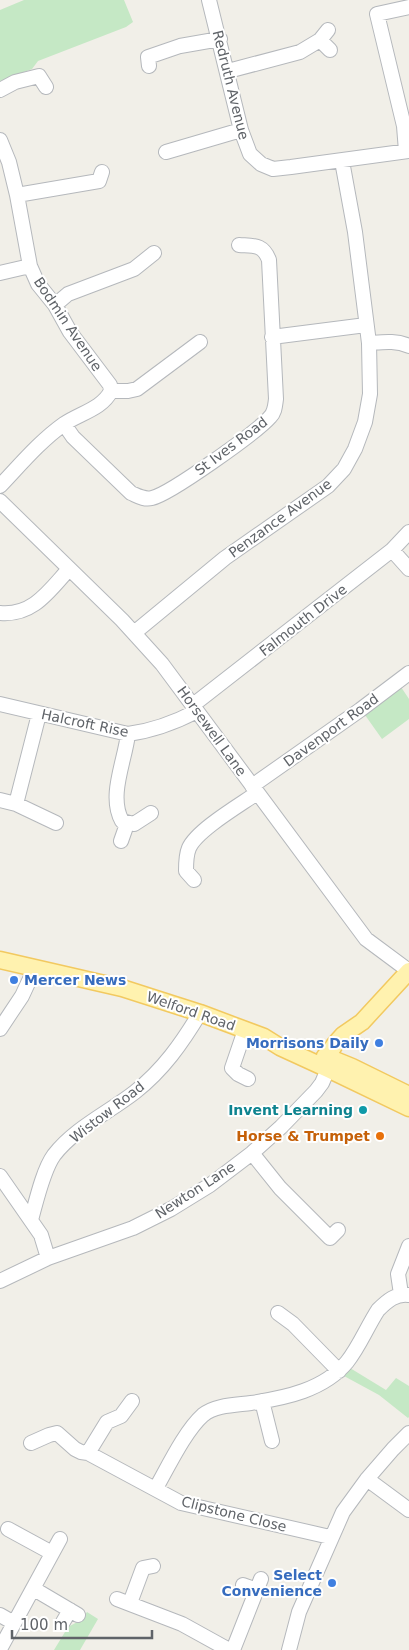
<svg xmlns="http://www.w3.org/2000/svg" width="409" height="1650" font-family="'DejaVu Sans',sans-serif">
  <rect width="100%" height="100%" fill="#f1efe8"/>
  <path fill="#c5e8c5" d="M 24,0 L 124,0 L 133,22 L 126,27 L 38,61 L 32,69 L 0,81 L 0,10 Z
    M 401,687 L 409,699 L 409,719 L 382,739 L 365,715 Z
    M 350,1368 L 386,1390 L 396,1378 L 409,1386 L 409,1417 L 408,1418 L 379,1395 L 344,1376 Z
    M 87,1612 L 98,1619 L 80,1650 L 54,1650 L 68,1627 L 81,1620 Z"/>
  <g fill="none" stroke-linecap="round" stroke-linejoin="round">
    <defs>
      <path id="minor" d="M 209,0 L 241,130 L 250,154 L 261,164 L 273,169 L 291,167 L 409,151
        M 320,40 L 330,50
        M 149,66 L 148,57 L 180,46 L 220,39
        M 228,71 L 300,52 L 320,40 L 328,30
        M 0,90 L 15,82 L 39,76 L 46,87
        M 0,140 L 9,162 L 17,195 L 30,266 L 38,284 L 55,305 L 70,332 L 110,385 L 111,391
        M 406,151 L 404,126 L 377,14 L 409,7
        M 166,152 L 241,130
        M 17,195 L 99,181 L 102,172
        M 0,273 L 30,266
        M 55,305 L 68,294 L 134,269 L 154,253
        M 272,337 L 366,325
        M 369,343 C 383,342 396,340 409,346
        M 64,424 L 73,437 L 131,493 C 138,496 144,500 152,498 C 170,494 257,432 270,417 C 275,412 275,406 276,399 L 269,260 C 263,244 254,246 239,245
        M 0,486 C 20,465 40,441 64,424 C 80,413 102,409 111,391 L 128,391 L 137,389 L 200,342
        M 0,501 L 122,620 L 162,664 L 366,939 L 409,971
        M 392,550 L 409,569
        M 0,613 C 33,616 49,591 69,569
        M 134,633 L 225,558 L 328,486 L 344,469 L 355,449 L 365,422 L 370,394 L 369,343 L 355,232 L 342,161
        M 0,704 L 128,734 C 151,731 176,722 197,711
        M 193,705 L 392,550 L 409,532
        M 128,734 C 125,761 108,796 122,821 L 134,824 L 151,813
        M 252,786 L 360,710 L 409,673
        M 0,800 L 16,804 L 56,823
        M 16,804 L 39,714
        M 121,841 L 127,824
        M 194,880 L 186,871 C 186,863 186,855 189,848 C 197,830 240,805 257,793
        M 0,1029 L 22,996 L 35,968
        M 245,1030 L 232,1068 L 238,1074 L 248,1079
        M 252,1153 L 280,1188 L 330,1238 L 338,1230
        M 0,1176 L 41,1235 L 48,1258
        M 31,1220 C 36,1202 43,1170 54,1155 C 75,1128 108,1113 135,1092 C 163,1070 182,1043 200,1013
        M 0,1281 L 48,1258 L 133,1228 L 171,1209 L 210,1185 L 252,1153 L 281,1127 L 316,1091 L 322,1083 L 328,1069
        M 401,1294 L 398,1274 L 409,1246
        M 278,1313 L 293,1324 L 339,1371
        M 262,1401 L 272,1441
        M 31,1443 L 49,1435 L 57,1433 L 75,1449 L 81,1452 L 88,1453 L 181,1503 L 330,1537
        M 88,1453 L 107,1422 L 121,1416 L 132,1401
        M 367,1479 L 409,1510
        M 156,1488 C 168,1467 185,1431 203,1415 C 215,1405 236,1405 251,1403 C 285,1398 324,1390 347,1362 C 359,1347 367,1327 378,1310 C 387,1301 396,1293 409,1295
        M 8,1529 L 52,1553
        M 243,1585 L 257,1590
        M 34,1589 L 78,1615
        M 117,1599 L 182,1624 L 229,1650
        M 130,1603 L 143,1568 L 153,1566
        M 0,1615 L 14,1623
        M 63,1622 L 70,1610
        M 0,1649 L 60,1539
        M 233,1650 L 261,1579
        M 289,1650 L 299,1612 L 343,1512 L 367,1479 L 393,1449 L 409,1433"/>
      <path id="major" d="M 0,960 L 122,988 L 200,1013 L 264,1037 L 280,1047 L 328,1069 L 409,1108
        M 325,1056 L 352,1067 L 409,1095
        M 328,1068 L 327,1057 L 335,1044 L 343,1035 L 362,1022 L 409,971"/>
    </defs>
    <use href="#minor" stroke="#b5b8bc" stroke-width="16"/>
    <use href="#major" stroke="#f2c960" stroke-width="19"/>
    <use href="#minor" stroke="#fff" stroke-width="14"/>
    <use href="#major" stroke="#fff2af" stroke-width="16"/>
  </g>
  <g fill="#3f7fe0" stroke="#fff" stroke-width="2">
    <circle cx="14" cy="980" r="5"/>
    <circle cx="379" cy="1043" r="5"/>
    <circle cx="332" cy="1583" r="5"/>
  </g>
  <circle fill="#0f9aa8" stroke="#fff" stroke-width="2" cx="363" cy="1110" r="5"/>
  <circle fill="#e8710a" stroke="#fff" stroke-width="2" cx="380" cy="1136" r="5"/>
  <g text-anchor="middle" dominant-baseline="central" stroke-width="4" stroke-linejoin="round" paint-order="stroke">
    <g font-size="14" fill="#5f6368" stroke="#fff">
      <text transform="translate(231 85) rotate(76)">Redruth Avenue</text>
      <text transform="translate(68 324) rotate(56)">Bodmin Avenue</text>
      <text transform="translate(231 446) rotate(-37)">St Ives Road</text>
      <text transform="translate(280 518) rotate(-36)">Penzance Avenue</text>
      <text transform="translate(303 620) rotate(-38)">Falmouth Drive</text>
      <text transform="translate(85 723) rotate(12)">Halcroft Rise</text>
      <text transform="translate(331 730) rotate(-36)">Davenport Road</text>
      <text transform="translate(212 731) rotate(54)">Horsewell Lane</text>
      <text transform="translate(191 1011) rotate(19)">Welford Road</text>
      <text transform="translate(107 1112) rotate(-38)">Wistow Road</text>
      <text transform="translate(195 1190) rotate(-33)">Newton Lane</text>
      <text transform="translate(234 1514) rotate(14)">Clipstone Close</text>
    </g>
    <g font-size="14" font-weight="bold" fill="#366cbe" stroke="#fff" text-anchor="end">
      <text x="24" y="980" text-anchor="start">Mercer News</text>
      <text x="369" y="1043">Morrisons Daily</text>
      <text x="322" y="1575">Select<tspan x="322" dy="16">Convenience</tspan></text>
    </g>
    <g font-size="14" font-weight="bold" fill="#0d838f" stroke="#fff" text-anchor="end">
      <text x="353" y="1110">Invent Learning</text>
    </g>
    <g font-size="14" font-weight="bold" fill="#c56008" stroke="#fff" text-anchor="end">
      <text x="370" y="1136">Horse &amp; Trumpet</text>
    </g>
  </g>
  <path d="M12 1630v8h140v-8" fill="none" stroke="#5f6368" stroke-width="2.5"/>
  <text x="20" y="1630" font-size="15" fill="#5f6368" stroke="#ffffff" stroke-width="4" paint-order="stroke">100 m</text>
</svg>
